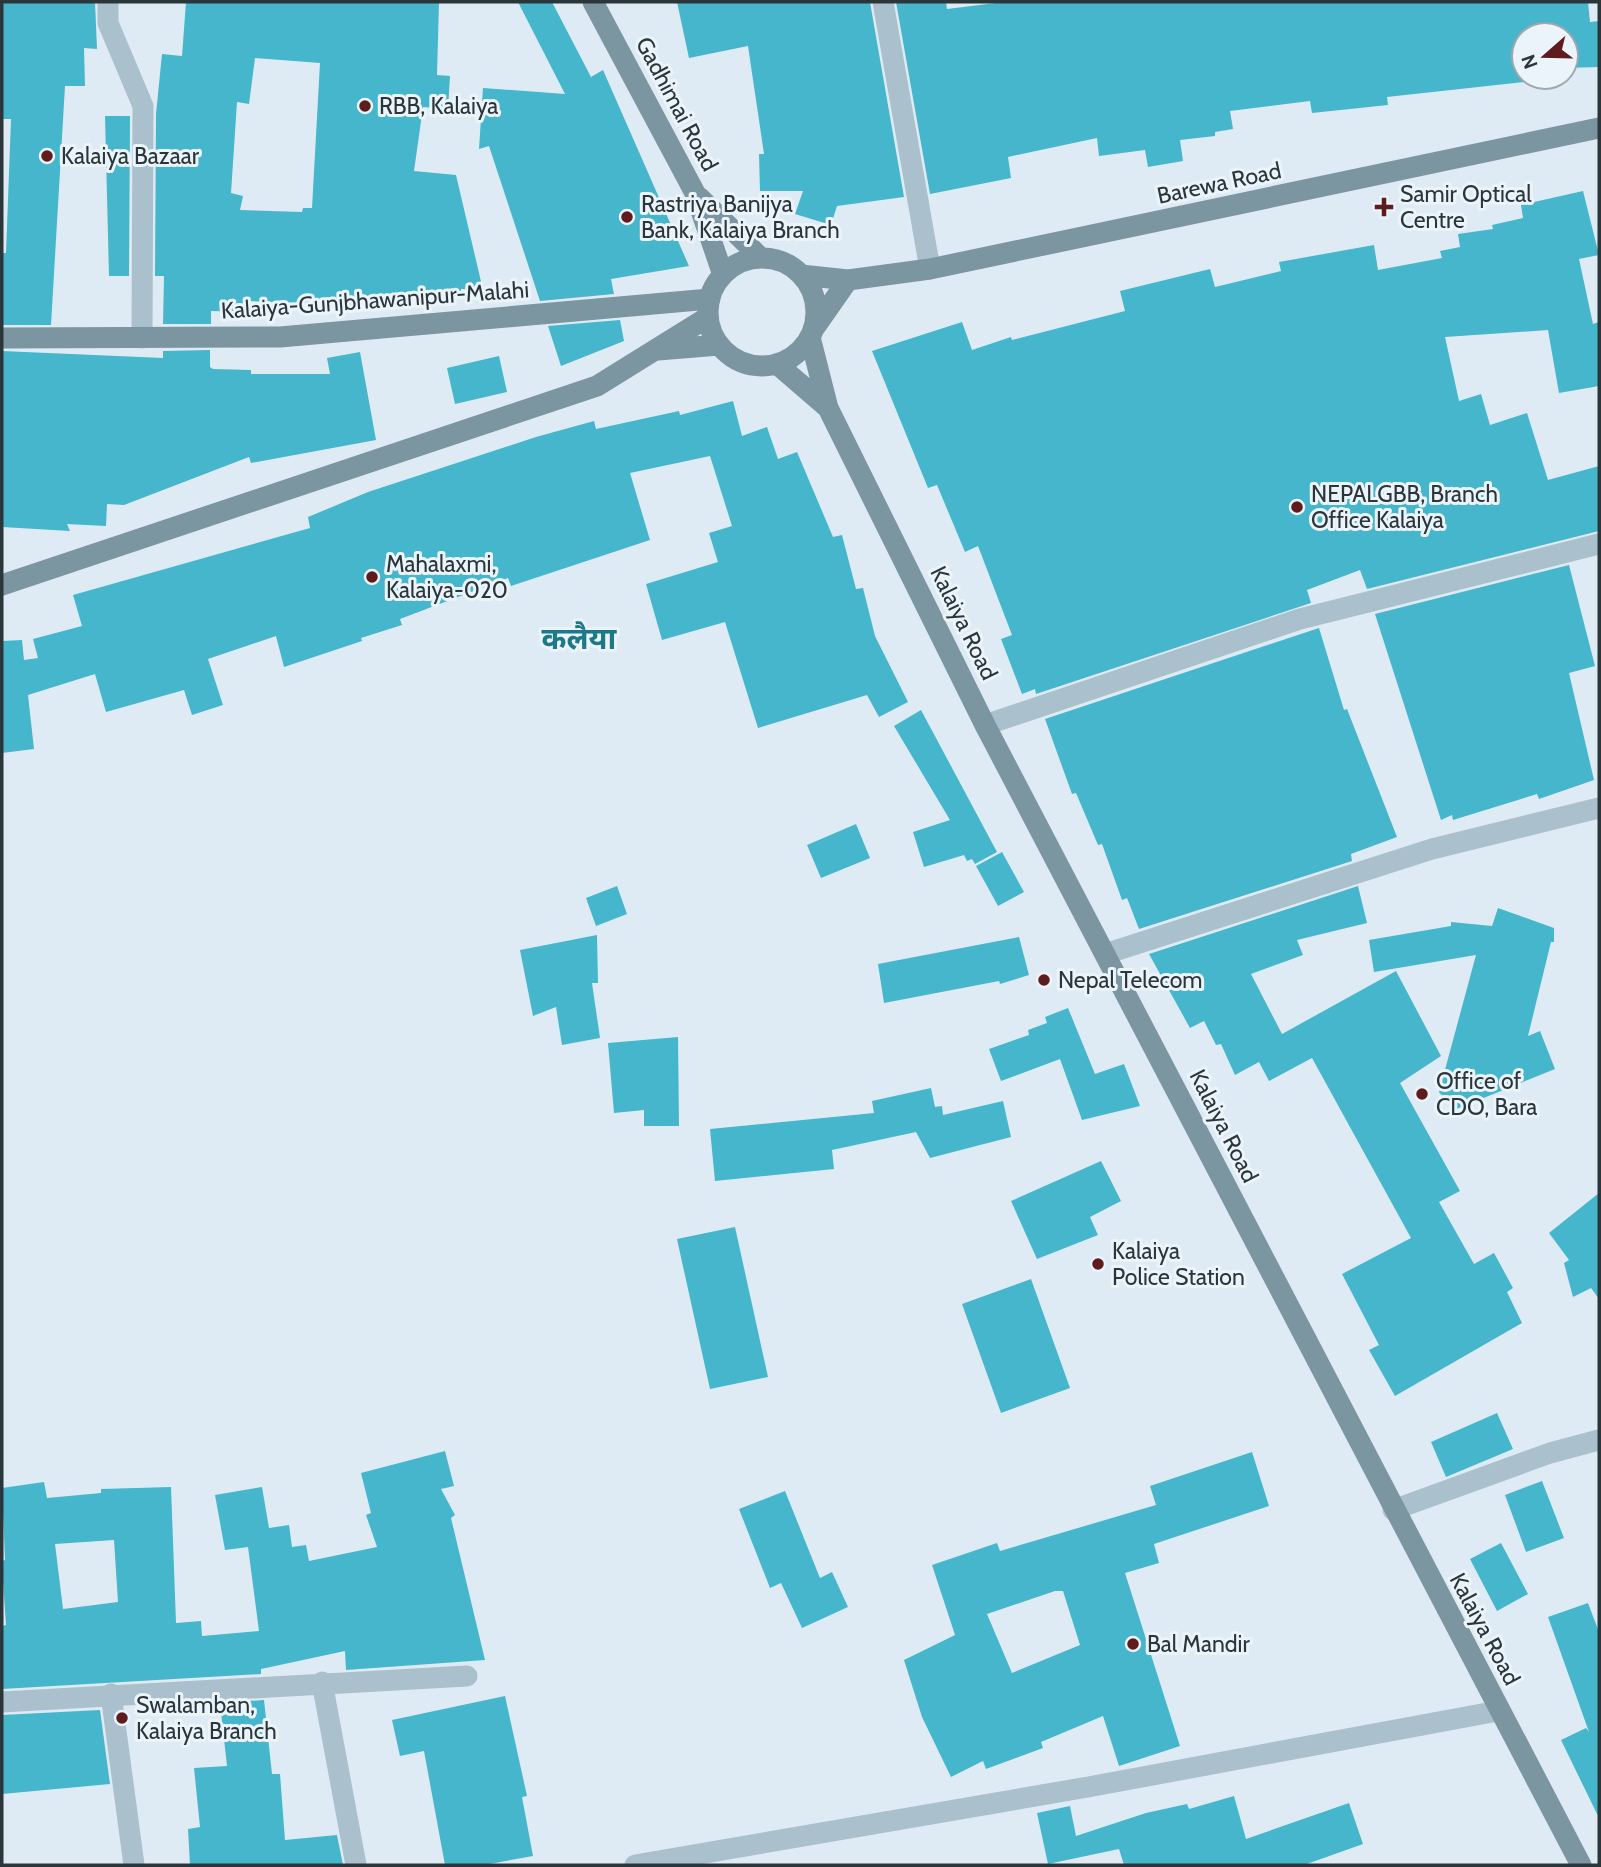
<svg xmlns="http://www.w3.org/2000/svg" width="1601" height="1867" font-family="Cabin,'Noto Sans Devanagari',sans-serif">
  <rect width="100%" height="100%" fill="#dfebf4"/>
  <path fill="#45b6cc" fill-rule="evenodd" d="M 2,2 L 95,2 L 97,49 L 84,48 L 85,86 L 65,86 L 51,325 L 2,325 L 2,253 L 6,253 L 11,119 L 2,119 Z
    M 186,2 L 439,2 L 437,75 L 450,76 L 448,109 L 423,107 L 414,171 L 456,175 L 483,290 L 461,289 L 461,294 L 425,294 L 425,298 L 351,299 L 352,305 L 249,301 L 249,312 L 211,311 L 211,324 L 163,324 L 164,276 L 155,276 L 156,114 L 162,54 L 182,56 ZM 255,58 L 320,63 L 312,208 L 303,208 L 302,212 L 240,210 L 243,196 L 231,193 L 237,102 L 249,104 Z
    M 518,2 L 552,2 L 591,77 L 603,70 L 689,266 L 611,279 L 614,294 L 540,301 L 489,146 L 479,149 L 483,88 L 565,94 Z
    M 677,2 L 870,2 L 904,197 L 837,206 L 831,225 L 795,214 L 803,191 L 760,191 L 759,154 L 764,154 L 748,46 L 689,58 Z
    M 896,2 L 946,2 L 947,9 L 1004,2 L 1588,2 L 1590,22 L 1599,21 L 1599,67 L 1566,68 L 1566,35 L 1524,35 L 1524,77 L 1542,77 L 1543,80 L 1387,97 L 1388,105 L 1312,113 L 1310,101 L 1230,111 L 1233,129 L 1215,132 L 1215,136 L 1180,140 L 1183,161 L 1148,167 L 1145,150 L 1099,156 L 1097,138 L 1008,157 L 1011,178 L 930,194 Z
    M 105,116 L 130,116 L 129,276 L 109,276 Z
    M 1583,191 L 1599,255 L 1579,259 L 1593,324 L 1599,322 L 1599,386 L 1559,393 L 1548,330 L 1445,337 L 1459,401 L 1481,394 L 1490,425 L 1527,413 L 1548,480 L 1599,466 L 1599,531 L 1367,589 L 1360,570 L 1307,590 L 1311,603 L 1036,694 L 1035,689 L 1022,694 L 1001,639 L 1012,635 L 978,546 L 965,552 L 937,485 L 928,488 L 872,351 L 962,322 L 972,350 L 1011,337 L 1012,340 L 1125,311 L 1120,291 L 1210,269 L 1215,287 L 1281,271 L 1279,262 L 1374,245 L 1378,270 L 1442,258 L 1440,251 L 1460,247 L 1458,234 L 1493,229 L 1492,225 L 1523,218 L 1521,205 Z
    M 620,320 L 624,341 L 561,366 L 548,326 Z
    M 210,350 L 210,367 L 213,369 L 251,370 L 251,374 L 330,374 L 327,358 L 360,352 L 376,440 L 251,463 L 249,457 L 124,505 L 107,504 L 106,526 L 67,524 L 70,531 L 2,527 L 2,351 L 163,358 L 163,351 Z
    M 499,356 L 507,392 L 455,404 L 447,368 Z
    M 733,401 L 742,436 L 767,427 L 778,459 L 797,452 L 833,537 L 842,535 L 856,589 L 863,588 L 875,636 L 908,702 L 879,717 L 867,695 L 758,728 L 725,622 L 662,640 L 646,584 L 718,562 L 709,533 L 732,526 L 710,456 L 630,473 L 650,540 L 511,586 L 508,578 L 400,619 L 402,625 L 361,638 L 362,641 L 284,667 L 276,636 L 208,659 L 223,705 L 192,715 L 184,690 L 106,712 L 95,674 L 28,695 L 34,749 L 2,753 L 2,641 L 22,640 L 24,660 L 38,658 L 33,639 L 82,626 L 73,595 L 310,528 L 308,517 L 368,492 L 536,437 L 594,421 L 596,429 L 679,411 L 680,415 Z
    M 1569,565 L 1595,666 L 1569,673 L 1594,780 L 1539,799 L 1537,794 L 1453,820 L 1452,815 L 1441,820 L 1375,614 Z
    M 1319,628 L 1344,710 L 1347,709 L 1397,837 L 1351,854 L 1352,861 L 1139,929 L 1127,898 L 1122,900 L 1102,844 L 1098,845 L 1076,793 L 1072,794 L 1045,719 Z
    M 921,710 L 997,852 L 975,864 L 972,859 L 967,861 L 964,855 L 924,867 L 913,832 L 950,820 L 894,726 Z
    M 856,824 L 870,858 L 821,878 L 807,845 Z
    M 1002,852 L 1024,892 L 998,906 L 976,866 Z
    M 617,886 L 627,914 L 596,926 L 586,898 Z
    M 1358,886 L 1367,923 L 1297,940 L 1303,955 L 1251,974 L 1282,1034 L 1396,971 L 1441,1056 L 1400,1083 L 1460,1191 L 1439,1202 L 1474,1264 L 1494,1253 L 1513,1288 L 1507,1292 L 1522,1323 L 1395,1396 L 1369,1350 L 1379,1345 L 1342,1274 L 1411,1238 L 1312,1058 L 1269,1081 L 1259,1062 L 1235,1075 L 1221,1044 L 1216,1045 L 1204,1021 L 1190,1028 L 1149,954 Z
    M 1498,908 L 1554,928 L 1554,942 L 1551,942 L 1528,1036 L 1540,1031 L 1555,1069 L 1454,1110 L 1439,1092 L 1476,955 L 1374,972 L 1369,940 L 1451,926 L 1451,922 L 1492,926 Z
    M 597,935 L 598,983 L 592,983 L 600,1038 L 562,1045 L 556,1007 L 533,1016 L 520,950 Z
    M 1019,937 L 1029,975 L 1000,984 L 999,981 L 884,1003 L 878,964 Z
    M 1068,1008 L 1095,1074 L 1124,1064 L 1140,1106 L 1082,1120 L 1060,1059 L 1001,1081 L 989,1049 L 1029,1035 L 1028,1030 L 1047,1023 L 1045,1017 Z
    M 678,1037 L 679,1126 L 644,1126 L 644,1110 L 614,1113 L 608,1043 Z
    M 931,1088 L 935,1107 L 942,1106 L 943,1115 L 1003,1101 L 1011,1137 L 930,1158 L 916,1132 L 832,1150 L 834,1169 L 715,1181 L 710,1129 L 874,1113 L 872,1101 Z
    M 1101,1161 L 1121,1201 L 1090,1217 L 1098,1235 L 1037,1259 L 1011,1201 Z
    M 1599,1193 L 1599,1299 L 1591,1288 L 1573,1297 L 1564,1263 L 1569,1260 L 1549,1233 Z
    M 735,1227 L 768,1377 L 710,1389 L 677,1239 Z
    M 1031,1279 L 1070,1388 L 1001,1413 L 962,1304 Z
    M 1497,1413 L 1513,1449 L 1446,1477 L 1431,1442 Z
    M 445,1451 L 454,1486 L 441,1489 L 455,1515 L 451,1518 L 485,1660 L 346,1670 L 345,1651 L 261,1669 L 261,1674 L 2,1689 L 2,1626 L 6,1625 L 2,1566 L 2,1561 L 5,1560 L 2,1488 L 44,1482 L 47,1498 L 101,1493 L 101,1489 L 171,1487 L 176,1623 L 201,1621 L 202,1636 L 259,1631 L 248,1547 L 225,1550 L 215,1495 L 262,1487 L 269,1528 L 289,1525 L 292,1547 L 306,1545 L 309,1561 L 377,1547 L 366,1515 L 371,1513 L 361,1473 ZM 114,1540 L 118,1602 L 63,1609 L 55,1544 Z
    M 1252,1452 L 1269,1506 L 1154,1544 L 1159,1563 L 1125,1573 L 1180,1746 L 1119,1766 L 1103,1716 L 1041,1742 L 1043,1748 L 986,1769 L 983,1761 L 951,1777 L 922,1717 L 904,1660 L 955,1635 L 932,1565 L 997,1543 L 1000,1551 L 1156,1505 L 1150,1486 ZM 1055,1591 L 1063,1591 L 1080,1645 L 1012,1673 L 987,1614 Z
    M 1542,1481 L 1564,1538 L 1526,1552 L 1505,1495 Z
    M 785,1491 L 820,1578 L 832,1572 L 848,1607 L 802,1628 L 781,1583 L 770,1588 L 739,1509 Z
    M 1501,1543 L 1528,1594 L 1497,1611 L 1470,1559 Z
    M 1588,1603 L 1599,1632 L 1599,1818 L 1561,1740 L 1586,1728 L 1589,1732 L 1548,1617 Z
    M 505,1696 L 527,1796 L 522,1797 L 533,1856 L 484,1865 L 445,1865 L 424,1751 L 400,1756 L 392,1720 Z
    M 264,1700 L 272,1774 L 280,1774 L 285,1840 L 337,1835 L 343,1865 L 190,1865 L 188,1829 L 200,1827 L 194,1768 L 227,1766 L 220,1703 Z
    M 100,1710 L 110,1784 L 2,1794 L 2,1715 Z
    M 1234,1796 L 1246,1839 L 1349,1803 L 1363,1844 L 1304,1865 L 1124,1865 L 1119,1849 L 1048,1864 L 1037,1813 L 1070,1806 L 1076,1836 L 1146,1813 L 1187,1804 L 1189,1809 Z"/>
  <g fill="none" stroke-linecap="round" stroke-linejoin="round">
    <path stroke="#aac0cd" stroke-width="21" d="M 108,2 L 108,23 L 143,106 L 142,338
      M 883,2 L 930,269
      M 985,725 L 1300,619 L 1599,544
      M 1105,954 L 1432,849 L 1599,808
      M 1393,1510 L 1550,1453 L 1599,1440
      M 322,1682 L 356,1865
      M 111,1694 L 134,1865
      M 2,1702 L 467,1676
      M 635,1865 L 1088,1787 L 1498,1711"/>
    <path stroke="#7b96a1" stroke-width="21" d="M 593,2 L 695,193 L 723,275
      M 699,197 L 761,258
      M708 312a54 54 0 1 1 108 0a54 54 0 1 1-108 0Z
      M 801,275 L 848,280 L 930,269 L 1599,128
      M 813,330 L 848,280
      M 810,337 L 828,408 L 985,725 L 1581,1865
      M 2,338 L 280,337 L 710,299
      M 658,350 L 719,345
      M 777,364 L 828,408
      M 2,585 L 597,386 L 708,317"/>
  </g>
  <g fill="#5f1c1e" stroke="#ecf4fb" stroke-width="2.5">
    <circle cx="365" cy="106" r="7"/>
    <circle cx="47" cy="156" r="7"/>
    <path d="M1380.5 196.5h7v7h7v7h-7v7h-7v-7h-7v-7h7z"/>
    <circle cx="627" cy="217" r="7"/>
    <circle cx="1297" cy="507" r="7"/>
    <circle cx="372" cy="577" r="7"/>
    <circle cx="1044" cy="980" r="7"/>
    <circle cx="1422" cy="1094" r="7"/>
    <circle cx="1098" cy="1264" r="7"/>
    <circle cx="1133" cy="1644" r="7"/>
    <circle cx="122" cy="1718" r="7"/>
  </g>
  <g text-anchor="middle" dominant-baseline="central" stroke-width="6" stroke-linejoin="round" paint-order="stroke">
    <g font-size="23" fill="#2a363a" stroke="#ecf4fb">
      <text transform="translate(677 104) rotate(62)">Gadhimai Road</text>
      <text transform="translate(1219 183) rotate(-12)">Barewa Road</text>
      <text transform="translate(375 300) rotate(-4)">Kalaiya-Gunjbhawanipur-Malahi</text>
      <text transform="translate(964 623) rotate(64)">Kalaiya Road</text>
      <text transform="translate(1224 1126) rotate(63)">Kalaiya Road</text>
      <text transform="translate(1485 1629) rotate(62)">Kalaiya Road</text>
    </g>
    <g font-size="23" fill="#2a363a" stroke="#ecf4fb" text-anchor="start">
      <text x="379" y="106">RBB, Kalaiya</text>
      <text x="61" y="156">Kalaiya Bazaar</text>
      <text x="1400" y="194">Samir Optical<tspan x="1400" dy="26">Centre</tspan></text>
      <text x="641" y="204">Rastriya Banijya<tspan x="641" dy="26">Bank, Kalaiya Branch</tspan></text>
      <text x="1311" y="494">NEPALGBB, Branch<tspan x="1311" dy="26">Office Kalaiya</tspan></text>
      <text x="386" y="564">Mahalaxmi,<tspan x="386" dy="26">Kalaiya-020</tspan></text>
      <text x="1058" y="980">Nepal Telecom</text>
      <text x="1436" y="1081">Office of<tspan x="1436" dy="26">CDO, Bara</tspan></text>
      <text x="1112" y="1251">Kalaiya<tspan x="1112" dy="26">Police Station</tspan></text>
      <text x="1147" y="1644">Bal Mandir</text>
      <text x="136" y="1705">Swalamban,<tspan x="136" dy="26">Kalaiya Branch</tspan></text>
    </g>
    <g font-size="30" font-weight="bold" fill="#1d7888" stroke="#ecf4fb">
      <text x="579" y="638">कलैया</text>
    </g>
  </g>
  <rect width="1601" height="1867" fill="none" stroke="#2a363a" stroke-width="7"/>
  <g transform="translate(1545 56) rotate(250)"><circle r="33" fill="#ecf4fb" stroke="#9ea8ae" stroke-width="2"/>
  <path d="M0-5L12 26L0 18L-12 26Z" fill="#5f1c1e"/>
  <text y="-10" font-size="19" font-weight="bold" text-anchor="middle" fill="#2a363a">N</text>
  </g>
</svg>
